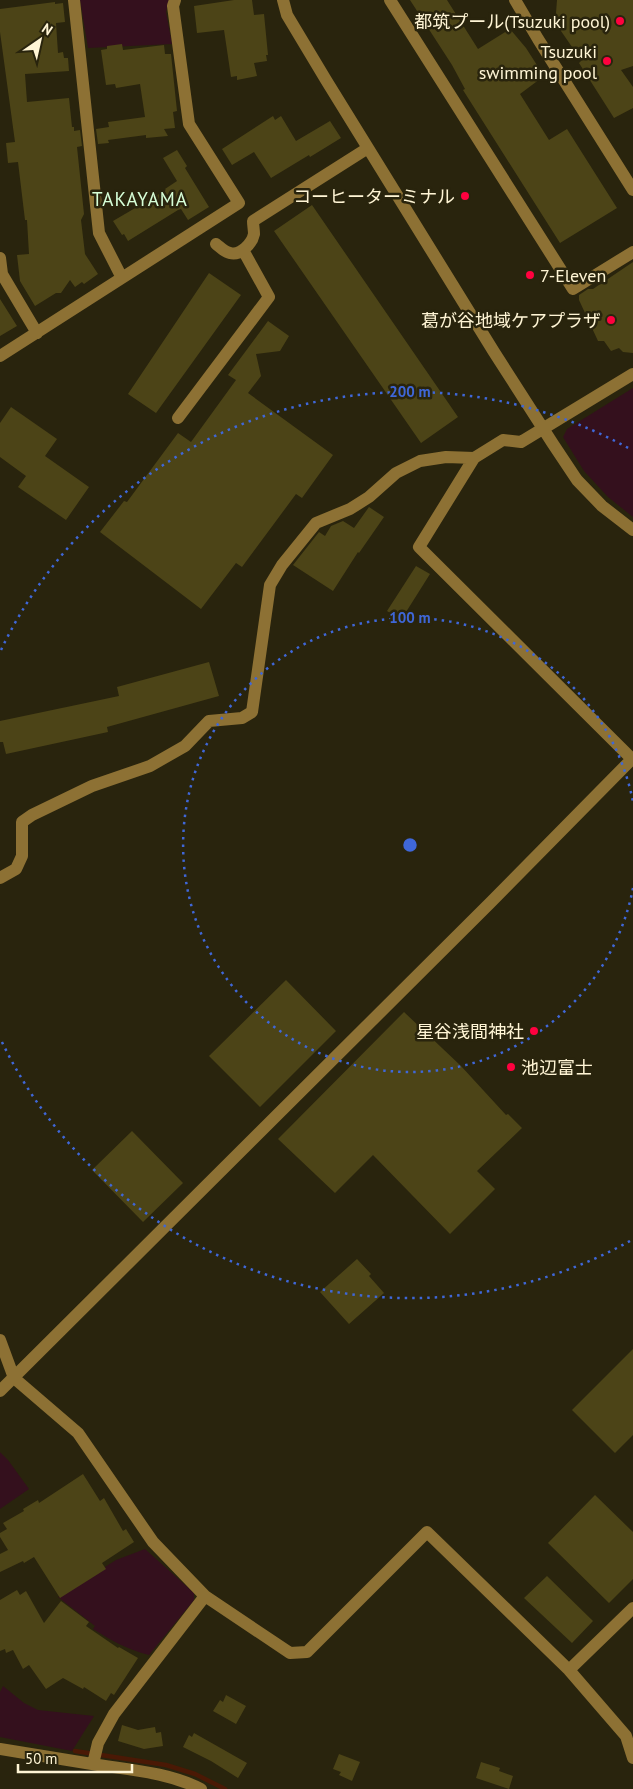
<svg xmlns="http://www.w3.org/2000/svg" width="633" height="1789" font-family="'PT Sans','Noto Sans JP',sans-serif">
  <rect width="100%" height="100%" fill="#29240d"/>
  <path fill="#34101d" d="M 80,0 L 169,0 L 166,12 L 172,44 L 88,48 Z
    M 633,388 L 633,517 L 608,497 L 584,471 L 563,437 L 567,429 Z
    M 0,1452 L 8,1460 L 29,1489 L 0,1509 Z
    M 145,1549 L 194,1593 L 194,1600 L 149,1655 C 129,1650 112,1641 93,1629 L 95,1626 L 58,1597 L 116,1560 Z
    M 3,1686 L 24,1703 L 38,1710 L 94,1716 L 72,1751 L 0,1737 L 0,1692 Z"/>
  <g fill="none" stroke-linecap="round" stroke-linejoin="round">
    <path stroke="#4a1905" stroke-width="4.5" d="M 75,1751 L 166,1765 L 195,1774 L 225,1789"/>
  </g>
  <path fill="#4c4417" d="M 234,0 L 252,0 L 254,15 L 264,14 L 268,55 L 266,55 L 267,61 L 254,63 L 257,76 L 237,80 L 237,76 L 231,77 L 224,30 L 197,33 L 194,6 Z
    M 410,0 L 447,0 L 478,49 L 510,29 L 526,48 L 544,76 L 520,94 L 549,140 L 567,129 L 617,208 L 560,243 L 463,90 L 465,89 L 452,65 Z
    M 557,0 L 633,0 L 633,66 L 621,70 L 633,87 L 633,108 L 614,118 L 579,63 L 584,58 L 572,47 L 561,31 L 556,13 Z
    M 55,2 L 55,4 L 63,3 L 65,22 L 56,23 L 58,53 L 63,52 L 64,58 L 68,58 L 69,71 L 25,74 L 27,102 L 69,98 L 72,127 L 74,127 L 74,131 L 80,130 L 82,146 L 77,147 L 84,214 L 81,220 L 85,254 L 98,274 L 84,284 L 82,282 L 75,287 L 70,280 L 61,293 L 56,293 L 35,306 L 20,281 L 17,255 L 29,254 L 27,220 L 25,220 L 18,162 L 8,163 L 6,143 L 15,142 L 0,32 L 0,9 Z
    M 122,44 L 123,50 L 164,45 L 165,54 L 171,54 L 177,111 L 173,112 L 175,128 L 164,129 L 168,136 L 146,138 L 146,135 L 108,140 L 109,143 L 98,144 L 96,129 L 109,127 L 108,122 L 145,117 L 140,84 L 116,88 L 115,84 L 106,85 L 101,50 L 107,49 L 107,46 Z
    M 273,116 L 275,120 L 281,116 L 296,141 L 330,121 L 341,138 L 310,157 L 309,155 L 271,178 L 254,152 L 232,165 L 222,149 Z
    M 177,150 L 187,166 L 185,168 L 209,207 L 188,220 L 181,209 L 178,210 L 128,241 L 124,234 L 122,235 L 113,221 L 166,190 L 165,189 L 177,181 L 163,158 Z
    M 312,205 L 458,417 L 421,443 L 274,231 Z
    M 633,262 L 633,353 L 623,352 L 619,348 L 611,351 L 604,341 L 598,341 L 579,300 L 579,295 L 588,289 L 593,289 Z
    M 209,273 L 241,295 L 156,413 L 128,394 Z
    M 0,299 L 17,326 L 0,336 Z
    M 268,321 L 289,336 L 280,351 L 256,354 L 261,376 L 248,393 L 333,455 L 302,498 L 296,494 L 242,567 L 236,563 L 201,609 L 100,532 L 124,501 L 127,502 L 178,433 L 191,442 L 236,380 L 228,375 Z
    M 11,407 L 57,439 L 45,456 L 89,487 L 66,520 L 18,487 L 26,476 L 0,457 L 0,423 Z
    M 369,507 L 384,517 L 359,553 L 358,552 L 333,591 L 293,565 L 319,532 L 325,536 L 331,526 L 343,521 L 354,528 Z
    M 416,566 L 430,574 L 401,620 L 387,611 Z
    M 209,662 L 219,696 L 107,727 L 108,732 L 6,754 L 3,742 L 0,742 L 0,721 L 119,696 L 117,687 Z
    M 286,980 L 336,1031 L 260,1107 L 209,1056 Z
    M 404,1012 L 461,1066 L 506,1115 L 508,1114 L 522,1128 L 477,1171 L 495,1189 L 450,1234 L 373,1155 L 335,1193 L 278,1139 Z
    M 132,1131 L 183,1183 L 143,1222 L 92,1170 Z
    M 357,1259 L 371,1274 L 369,1276 L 384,1293 L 349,1324 L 320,1292 Z
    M 633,1349 L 633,1435 L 615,1453 L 572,1410 Z
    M 83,1474 L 100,1501 L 104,1498 L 123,1531 L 126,1529 L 134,1542 L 102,1563 L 106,1569 L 60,1598 L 34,1557 L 24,1563 L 23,1561 L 0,1572 L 0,1554 L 8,1550 L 0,1537 L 0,1533 L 7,1529 L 3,1523 L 24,1511 L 23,1509 L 38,1500 L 39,1503 Z
    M 595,1495 L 633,1532 L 633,1579 L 609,1603 L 548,1543 Z
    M 547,1576 L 593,1621 L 572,1643 L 524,1598 Z
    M 17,1590 L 20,1595 L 26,1591 L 44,1623 L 61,1601 L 89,1622 L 86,1626 L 118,1648 L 119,1647 L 138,1658 L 114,1695 L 111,1693 L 106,1701 L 84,1687 L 83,1689 L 63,1678 L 46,1689 L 29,1665 L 23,1669 L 13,1650 L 6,1653 L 5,1649 L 0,1651 L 0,1600 Z
    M 226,1695 L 246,1706 L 236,1724 L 213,1711 L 220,1700 L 223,1702 Z
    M 122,1725 L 138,1730 L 155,1727 L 156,1733 L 161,1732 L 163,1746 L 144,1749 L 118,1741 Z
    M 194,1733 L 247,1763 L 238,1778 L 211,1761 L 183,1747 L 189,1735 L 192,1737 Z
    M 339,1754 L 360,1762 L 352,1781 L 339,1775 L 341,1772 L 333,1769 Z
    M 481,1762 L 500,1768 L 499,1771 L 513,1776 L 509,1789 L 476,1778 Z"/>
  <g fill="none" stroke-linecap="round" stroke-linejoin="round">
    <path stroke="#8d7134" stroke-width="12" d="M 74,0 L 99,233 L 122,278
      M 283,0 L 287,15 L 326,80 L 494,352 L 553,444 L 577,480 L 602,506 L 633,530
      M 390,0 L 573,289 L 633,252
      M 515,0 L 538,39 L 633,190
      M 216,244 C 220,247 224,252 230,253 C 240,256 252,244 254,234 C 254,230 253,225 253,221 L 368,148
      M 0,258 L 2,274 L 37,333
      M 0,356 L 239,203 L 189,124 L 173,6 L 175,0
      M 178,418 L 269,297 L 243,250
      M 632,759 L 419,547 L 474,458 L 503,440 L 521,442 L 633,374
      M 0,878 L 16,869 L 22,856 L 22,822 L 32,815 L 92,786 L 150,766 L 185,746 L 209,721 L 242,718 L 252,712 L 270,585 L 282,565 L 316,523 L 350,509 L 369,497 L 396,473 L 420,461 L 446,457 L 474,458
      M 0,1340 L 14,1378 L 78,1433 L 153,1542 L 205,1596 L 290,1653 L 307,1652 L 427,1532 L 569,1670 L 626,1736 L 633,1758
      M 0,1391 L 491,902 L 633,758
      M 569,1670 L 633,1608
      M 0,1749 C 31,1754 61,1759 92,1764 C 129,1770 167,1772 201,1789
      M 93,1764 L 98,1743 L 114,1714 L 205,1596"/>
  </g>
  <g fill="none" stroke="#3f67d8" stroke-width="2.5" stroke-dasharray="2.5 5">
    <path d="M633 888A227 227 0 1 1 633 802"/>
    <path d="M630 1241A453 453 0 0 1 1 1040M1 650A453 453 0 0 1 630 449"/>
  </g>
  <g fill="#ff013f" stroke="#29240d" stroke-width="2">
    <circle cx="620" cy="21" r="5"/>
    <circle cx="607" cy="61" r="5"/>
    <circle cx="465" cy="196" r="5"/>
    <circle cx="530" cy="275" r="5"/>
    <circle cx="611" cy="320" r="5"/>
    <circle cx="534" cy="1031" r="5"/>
    <circle cx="511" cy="1067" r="5"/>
  </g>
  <g text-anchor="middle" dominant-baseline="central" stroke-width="5" stroke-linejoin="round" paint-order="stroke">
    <g font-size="18" fill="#fff5d5" stroke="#29240d" text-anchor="end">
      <text x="610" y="21">都筑プール(Tsuzuki pool)</text>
      <text x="597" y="51">Tsuzuki<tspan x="597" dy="21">swimming pool</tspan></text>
      <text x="455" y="196">コーヒーターミナル</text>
      <text x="540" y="275" text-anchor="start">7-Eleven</text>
      <text x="601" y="320">葛が谷地域ケアプラザ</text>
      <text x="524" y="1031">星谷浅間神社</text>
      <text x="521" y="1067" text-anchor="start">池辺富士</text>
    </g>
    <g font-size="19" letter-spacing="1" fill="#d7ffd8" stroke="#29240d">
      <text x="140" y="199">TAKAYAMA</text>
    </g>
  </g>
  <circle cx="410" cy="845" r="8" fill="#3f67d8" stroke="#29240d" stroke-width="2.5"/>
  <g font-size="15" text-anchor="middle" font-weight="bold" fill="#3f67d8" stroke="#29240d" stroke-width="5" stroke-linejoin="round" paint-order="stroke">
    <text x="410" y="397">200 m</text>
    <text x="410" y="623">100 m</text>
  </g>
  <g transform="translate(40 40) rotate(34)" stroke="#29240d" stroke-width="4" paint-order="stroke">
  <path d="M0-4L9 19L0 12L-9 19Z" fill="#fff5d5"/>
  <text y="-8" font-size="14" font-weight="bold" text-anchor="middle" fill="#fff5d5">N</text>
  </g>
  <path d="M18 1764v8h114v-8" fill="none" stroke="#fff5d5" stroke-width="2.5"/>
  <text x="25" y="1764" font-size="15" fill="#fff5d5" stroke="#29240d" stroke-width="4" paint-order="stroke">50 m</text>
</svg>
